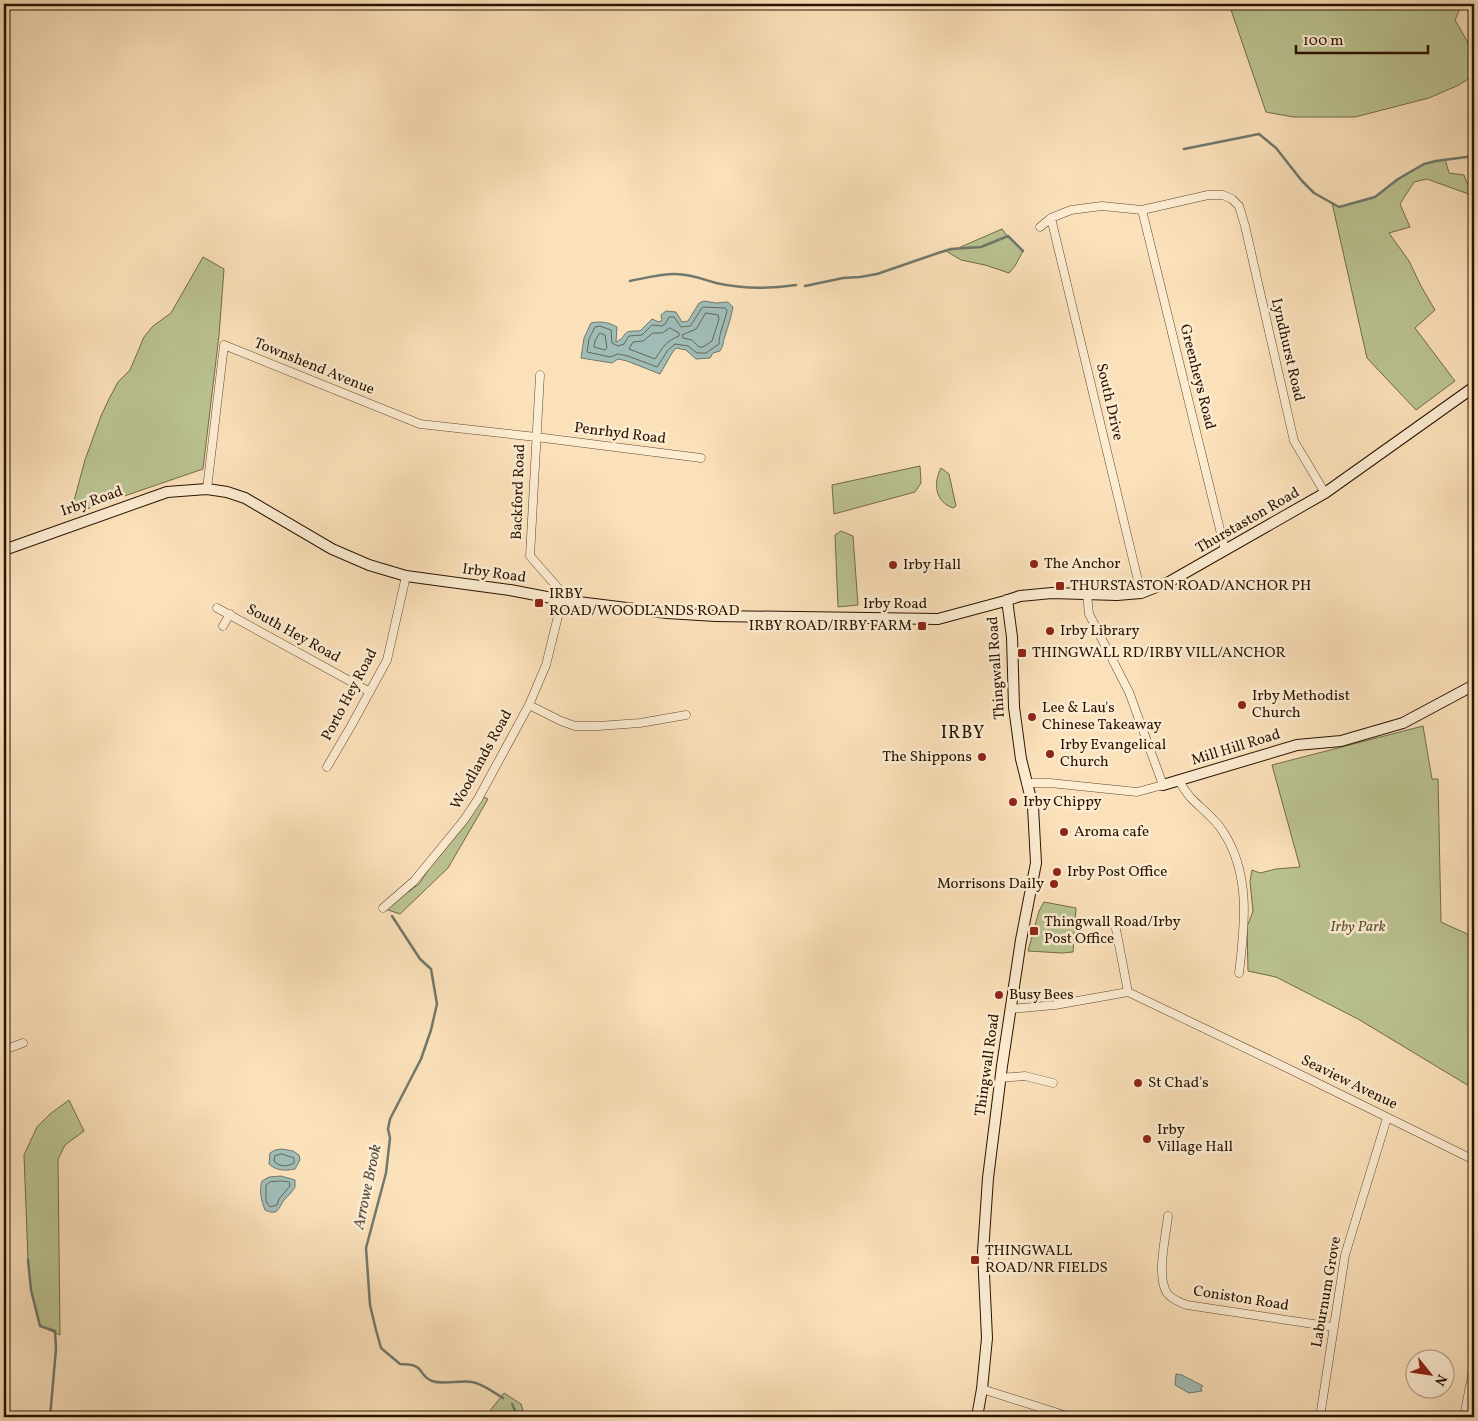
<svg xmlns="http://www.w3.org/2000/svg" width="1478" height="1421" font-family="Vollkorn,serif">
  <rect width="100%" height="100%" fill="#fbe1ba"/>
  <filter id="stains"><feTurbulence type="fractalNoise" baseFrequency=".004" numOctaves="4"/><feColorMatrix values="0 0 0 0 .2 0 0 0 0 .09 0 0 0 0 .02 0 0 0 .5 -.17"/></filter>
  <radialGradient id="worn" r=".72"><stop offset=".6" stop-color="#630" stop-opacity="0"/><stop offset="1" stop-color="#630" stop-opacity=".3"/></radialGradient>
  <path fill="#bbc392" stroke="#726a49" d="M 1229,4 L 1462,4 L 1455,20 L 1474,53 L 1474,75 L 1459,85 L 1429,98 L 1355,117 L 1293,117 L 1266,112 Z
    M 1445,159 L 1449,173 L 1464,175 L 1467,183 L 1474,185 L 1474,196 L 1427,179 L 1414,182 L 1400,204 L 1410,227 L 1389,233 L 1409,261 L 1421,286 L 1435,310 L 1415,328 L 1455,381 L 1416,410 L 1367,358 L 1332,203 L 1339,207 L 1375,197 L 1398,179 L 1424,164 Z
    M 1002,229 L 1008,237 L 1023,251 L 1015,266 L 1009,273 L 985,265 L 961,260 L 946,251 L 956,249 Z
    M 203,257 L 224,269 L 219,335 L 203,469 L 72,514 L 72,508 L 85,460 L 101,416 L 109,399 L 118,382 L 130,370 L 144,337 L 153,326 L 171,313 Z
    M 920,466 L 921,483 L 915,492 L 834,514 L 832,485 Z
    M 941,468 L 949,474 L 956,506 L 953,508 C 935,502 933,483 941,468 Z
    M 841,531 L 853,536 L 858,605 L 838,607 L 835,535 Z
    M 1423,726 L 1432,779 L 1438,779 L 1441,922 L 1474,937 L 1474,1089 L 1358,1019 L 1276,977 L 1248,971 L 1247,927 L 1253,911 L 1250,881 L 1252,870 L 1260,873 L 1276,869 L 1300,867 L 1272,765 Z
    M 482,796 L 488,799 L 448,868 L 400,914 L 385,909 L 419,884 L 429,869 L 467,823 Z
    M 1044,902 L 1076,908 L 1073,952 L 1062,953 L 1028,951 L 1039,911 Z
    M 69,1100 L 84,1131 L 65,1145 L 58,1159 L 60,1335 L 40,1326 L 31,1290 L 28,1260 L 24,1155 L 37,1127 L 50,1114 Z
    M 504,1393 L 521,1404 L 525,1417 L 496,1417 L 489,1412 Z"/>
  <path fill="#a0bcb6" stroke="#70786d" d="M 704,301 L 716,303 L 728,302 L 733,307 C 731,318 728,326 725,336 C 723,341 724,345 720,351 L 713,353 L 710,358 L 696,359 L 686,350 L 676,348 L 672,353 L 660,374 L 627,361 L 618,359 L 612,363 L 581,358 L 584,338 L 591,323 C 601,321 608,322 617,327 L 616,342 C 629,336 619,330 640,331 L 652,319 L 659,322 L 662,320 L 661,315 L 666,311 L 676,312 L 682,322 L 688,321 L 699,303 Z
    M 282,1149 L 293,1151 L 299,1155 L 300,1160 L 295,1169 C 285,1171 277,1171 269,1164 L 270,1153 L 275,1150 Z
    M 281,1176 L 295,1180 L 295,1187 C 292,1192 288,1196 284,1200 C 278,1209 278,1216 265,1210 C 261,1200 259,1191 262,1181 L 269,1177 Z
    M 1176,1374 L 1182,1375 L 1203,1386 L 1201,1388 L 1202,1391 L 1189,1393 L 1175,1385 Z"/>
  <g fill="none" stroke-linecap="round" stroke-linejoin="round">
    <path stroke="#64675b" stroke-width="1" d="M 703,307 L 725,308 L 727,310 C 725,322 719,332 719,344 L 706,353 L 697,353 L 688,346 L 675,344 L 668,350 L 657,367 L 628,356 L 618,354 L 610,357 L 587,352 L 589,339 L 595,327 L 600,326 L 611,330 L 612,343 L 618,346 L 624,344 L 629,336 L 642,335 L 652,325 L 662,326 L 666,323 L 669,317 L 674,317 L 681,327 L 690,326 Z
      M 706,313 L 718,315 L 719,319 L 712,341 L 703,347 L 699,347 L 692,340 L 683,338 L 682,335 L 696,329 Z
      M 670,328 L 679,333 L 679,336 C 665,342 664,346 655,359 L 629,349 L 633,342 L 643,341 L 653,333 L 662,333 Z
      M 600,333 L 605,335 L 607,348 L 605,350 L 594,347 L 595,341 Z
      M 282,1154 L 294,1158 L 294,1163 C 288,1167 279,1167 274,1161 L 275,1156 Z
      M 281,1181 L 289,1182 L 290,1186 L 279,1199 L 277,1205 L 270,1207 L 266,1201 L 266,1185 L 270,1182 Z"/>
    <path stroke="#70786d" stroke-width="2.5" d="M 1184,149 L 1259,134 L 1276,148 L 1302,181 L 1314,193 L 1339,207 L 1375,197 L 1398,179 L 1424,164 L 1436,161 L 1474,156
      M 630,281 C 645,278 660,274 675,274 C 690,274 702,279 716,283 C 743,289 769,289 796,285
      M 805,286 L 843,278 L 860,277 L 877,274 L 938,253 L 951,249 L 981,247 L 1008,236 L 1023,251
      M 392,916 L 420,959 L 431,969 L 437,1004 L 431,1030 L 421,1059 L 390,1119 L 388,1129 L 390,1138 L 386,1173 L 366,1248 L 370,1305 L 376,1330 L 381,1348 L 400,1364 C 427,1364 416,1374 432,1381 C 443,1385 460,1380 472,1382 C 483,1384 493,1392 503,1398
      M 28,1260 L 31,1290 L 40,1326 L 55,1331 L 56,1349 L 50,1417
      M 512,1404 L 518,1417"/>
    <defs>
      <path id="street" d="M 1142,210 L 1225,550
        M 1051,218 L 1141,593
        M 1040,227 L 1051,218 L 1071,210 L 1102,206 L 1142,210 L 1208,195 L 1223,195 L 1232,199 L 1239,206 L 1245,226 L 1294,441 L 1325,493
        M 207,489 L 224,345 L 420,424 L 536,437 L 701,458
        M 217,608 L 370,692
        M 223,626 L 230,614
        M 529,705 L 561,721 L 575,726 L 598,726 L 640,723 L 686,715
        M 327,767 L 351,726 L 387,660 L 406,576
        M 1179,781 C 1183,787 1187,794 1192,799 C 1202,809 1214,818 1222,830 C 1251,873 1245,924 1239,973
        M 1026,783 L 1050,783 L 1137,792 L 1163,785 L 1129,692 L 1089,614 L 1087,594
        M 383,908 L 414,881 L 464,820 L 478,799 L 529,705 L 546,665 L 562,600 L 558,588 L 530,556 L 540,375
        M 1116,929 L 1128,992
        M 1010,1009 L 1055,1005 L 1128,992 L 1287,1068 L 1474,1160
        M 4,1050 L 23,1043
        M 1000,1078 L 1025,1076 L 1053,1083
        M 1168,1216 C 1166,1236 1156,1276 1167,1293 C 1172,1300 1180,1302 1187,1305 L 1333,1327
        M 982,1389 L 1070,1417
        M 1320,1417 L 1345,1255 L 1387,1118
        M 1464,1417 L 1474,1365"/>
      <path id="secondary" d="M 4,550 L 167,492 L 207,489 L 227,492 L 245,498 L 332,549 L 369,565 L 406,576 L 510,590 L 562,600 L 667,613 L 716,616 L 938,619 L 1005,601 L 1020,596 L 1052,593 L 1117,595 L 1141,593 L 1169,582 L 1325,493 L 1474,387
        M 1163,785 L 1297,745 L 1341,741 L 1403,723 L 1474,685
        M 977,1417 L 982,1389 L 987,1338 L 983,1252 L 988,1178 L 1002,1066 L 1021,940 L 1036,863 L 1033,807 L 1021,759 L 1014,707 L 1012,637 L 1007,600"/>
    </defs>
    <use href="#street" stroke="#5e462e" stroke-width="9"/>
    <use href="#secondary" stroke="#291200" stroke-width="12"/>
    <use href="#street" stroke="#fcecd2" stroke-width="8"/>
    <use href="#secondary" stroke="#fcecd2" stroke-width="10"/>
  </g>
  <g fill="#8f2418" stroke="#fcecd2" stroke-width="2">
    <circle cx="1034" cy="564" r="5"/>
    <circle cx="893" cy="565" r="5"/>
    <rect x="1055" y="581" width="10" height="10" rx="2.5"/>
    <rect x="534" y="598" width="10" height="10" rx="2.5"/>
    <rect x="917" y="621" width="10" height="10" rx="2.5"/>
    <circle cx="1050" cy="631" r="5"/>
    <rect x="1017" y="648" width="10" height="10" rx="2.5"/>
    <circle cx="1242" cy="705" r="5"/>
    <circle cx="1032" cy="717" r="5"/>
    <circle cx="1050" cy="754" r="5"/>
    <circle cx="982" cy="757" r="5"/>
    <circle cx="1013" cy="802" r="5"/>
    <circle cx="1064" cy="832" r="5"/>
    <circle cx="1057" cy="872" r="5"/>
    <circle cx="1054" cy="884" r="5"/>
    <rect x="1029" y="926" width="10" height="10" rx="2.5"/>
    <circle cx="999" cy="995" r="5"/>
    <circle cx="1138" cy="1083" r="5"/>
    <circle cx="1147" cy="1139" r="5"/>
    <rect x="970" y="1255" width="10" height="10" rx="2.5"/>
  </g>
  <g text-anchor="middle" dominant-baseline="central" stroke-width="5" stroke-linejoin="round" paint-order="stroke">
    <g font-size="15" fill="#291200" stroke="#fcecd2">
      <text transform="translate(1287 350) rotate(77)">Lyndhurst Road</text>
      <text transform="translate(314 367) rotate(22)">Townshend Avenue</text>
      <text transform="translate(1197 377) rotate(76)">Greenheys Road</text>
      <text transform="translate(1109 402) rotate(77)">South Drive</text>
      <text transform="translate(620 434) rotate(7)">Penrhyd Road</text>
      <text transform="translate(519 492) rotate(-88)">Backford Road</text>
      <text transform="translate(92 502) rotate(-19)">Irby Road</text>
      <text transform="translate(1248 521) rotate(-30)">Thurstaston Road</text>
      <text transform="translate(494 574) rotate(8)">Irby Road</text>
      <text x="895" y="604">Irby Road</text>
      <text transform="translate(293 634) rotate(29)">South Hey Road</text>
      <text transform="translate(997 668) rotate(-94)">Thingwall Road</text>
      <text transform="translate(350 695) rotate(-62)">Porto Hey Road</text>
      <text transform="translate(1236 748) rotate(-17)">Mill Hill Road</text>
      <text transform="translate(482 760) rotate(-61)">Woodlands Road</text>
      <text transform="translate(988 1065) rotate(-82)">Thingwall Road</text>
      <text transform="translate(1349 1083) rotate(26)">Seaview Avenue</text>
      <text transform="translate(1327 1292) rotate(-80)">Laburnum Grove</text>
      <text transform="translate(1241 1299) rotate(9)">Coniston Road</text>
    </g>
    <g font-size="15" fill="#291200" stroke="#fcecd2" text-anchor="start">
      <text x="1044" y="564">The Anchor</text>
      <text x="903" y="565">Irby Hall</text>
      <text x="1070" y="586">THURSTASTON ROAD/ANCHOR PH</text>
      <text x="549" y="594">IRBY<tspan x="549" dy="17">ROAD/WOODLANDS ROAD</tspan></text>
      <text x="912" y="626" text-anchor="end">IRBY ROAD/IRBY FARM</text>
      <text x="1060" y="631">Irby Library</text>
      <text x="1032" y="653">THINGWALL RD/IRBY VILL/ANCHOR</text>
      <text x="1252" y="696">Irby Methodist<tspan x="1252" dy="17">Church</tspan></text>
      <text x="1042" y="708">Lee &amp; Lau's<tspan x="1042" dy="17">Chinese Takeaway</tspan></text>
      <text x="1060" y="745">Irby Evangelical<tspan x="1060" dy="17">Church</tspan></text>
      <text x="972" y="757" text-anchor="end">The Shippons</text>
      <text x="1023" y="802">Irby Chippy</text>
      <text x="1074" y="832">Aroma cafe</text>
      <text x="1067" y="872">Irby Post Office</text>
      <text x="1044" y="884" text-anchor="end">Morrisons Daily</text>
      <text x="1044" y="922">Thingwall Road/Irby<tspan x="1044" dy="17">Post Office</tspan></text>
      <text x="1009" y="995">Busy Bees</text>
      <text x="1148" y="1083">St Chad's</text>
      <text x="1157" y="1130">Irby<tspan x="1157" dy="17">Village Hall</tspan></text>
      <text x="985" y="1251">THINGWALL<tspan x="985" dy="17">ROAD/NR FIELDS</tspan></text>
    </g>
    <g font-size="15" font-style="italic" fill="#5c5033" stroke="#fcecd2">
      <text x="1358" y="927">Irby Park</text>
    </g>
    <g font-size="16" font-style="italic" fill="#534e40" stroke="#fcecd2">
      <text transform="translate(368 1187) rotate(-78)">Arrowe Brook</text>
    </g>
    <g font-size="18" letter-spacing="1" fill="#291200" stroke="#fcecd2">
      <text x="963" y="733">IRBY</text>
    </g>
  </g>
  <rect width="1478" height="1421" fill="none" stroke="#fbe1ba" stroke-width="20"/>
  <rect x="5" y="5" width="1468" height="1411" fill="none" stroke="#291200" stroke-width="2.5"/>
  <rect x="10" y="10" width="1458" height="1401" fill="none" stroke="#291200"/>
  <g transform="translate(1430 1374) rotate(120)"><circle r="24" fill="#fcecd2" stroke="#a8957e"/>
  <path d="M0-4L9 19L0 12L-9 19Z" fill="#8f2418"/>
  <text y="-8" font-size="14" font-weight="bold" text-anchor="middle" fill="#291200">N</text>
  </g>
  <path d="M1296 45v8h132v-8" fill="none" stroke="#291200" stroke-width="2.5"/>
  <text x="1303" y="45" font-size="15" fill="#291200" stroke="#fcecd2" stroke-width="4" paint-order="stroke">100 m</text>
  <rect width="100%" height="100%" filter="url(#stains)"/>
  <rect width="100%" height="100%" fill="url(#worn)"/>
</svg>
